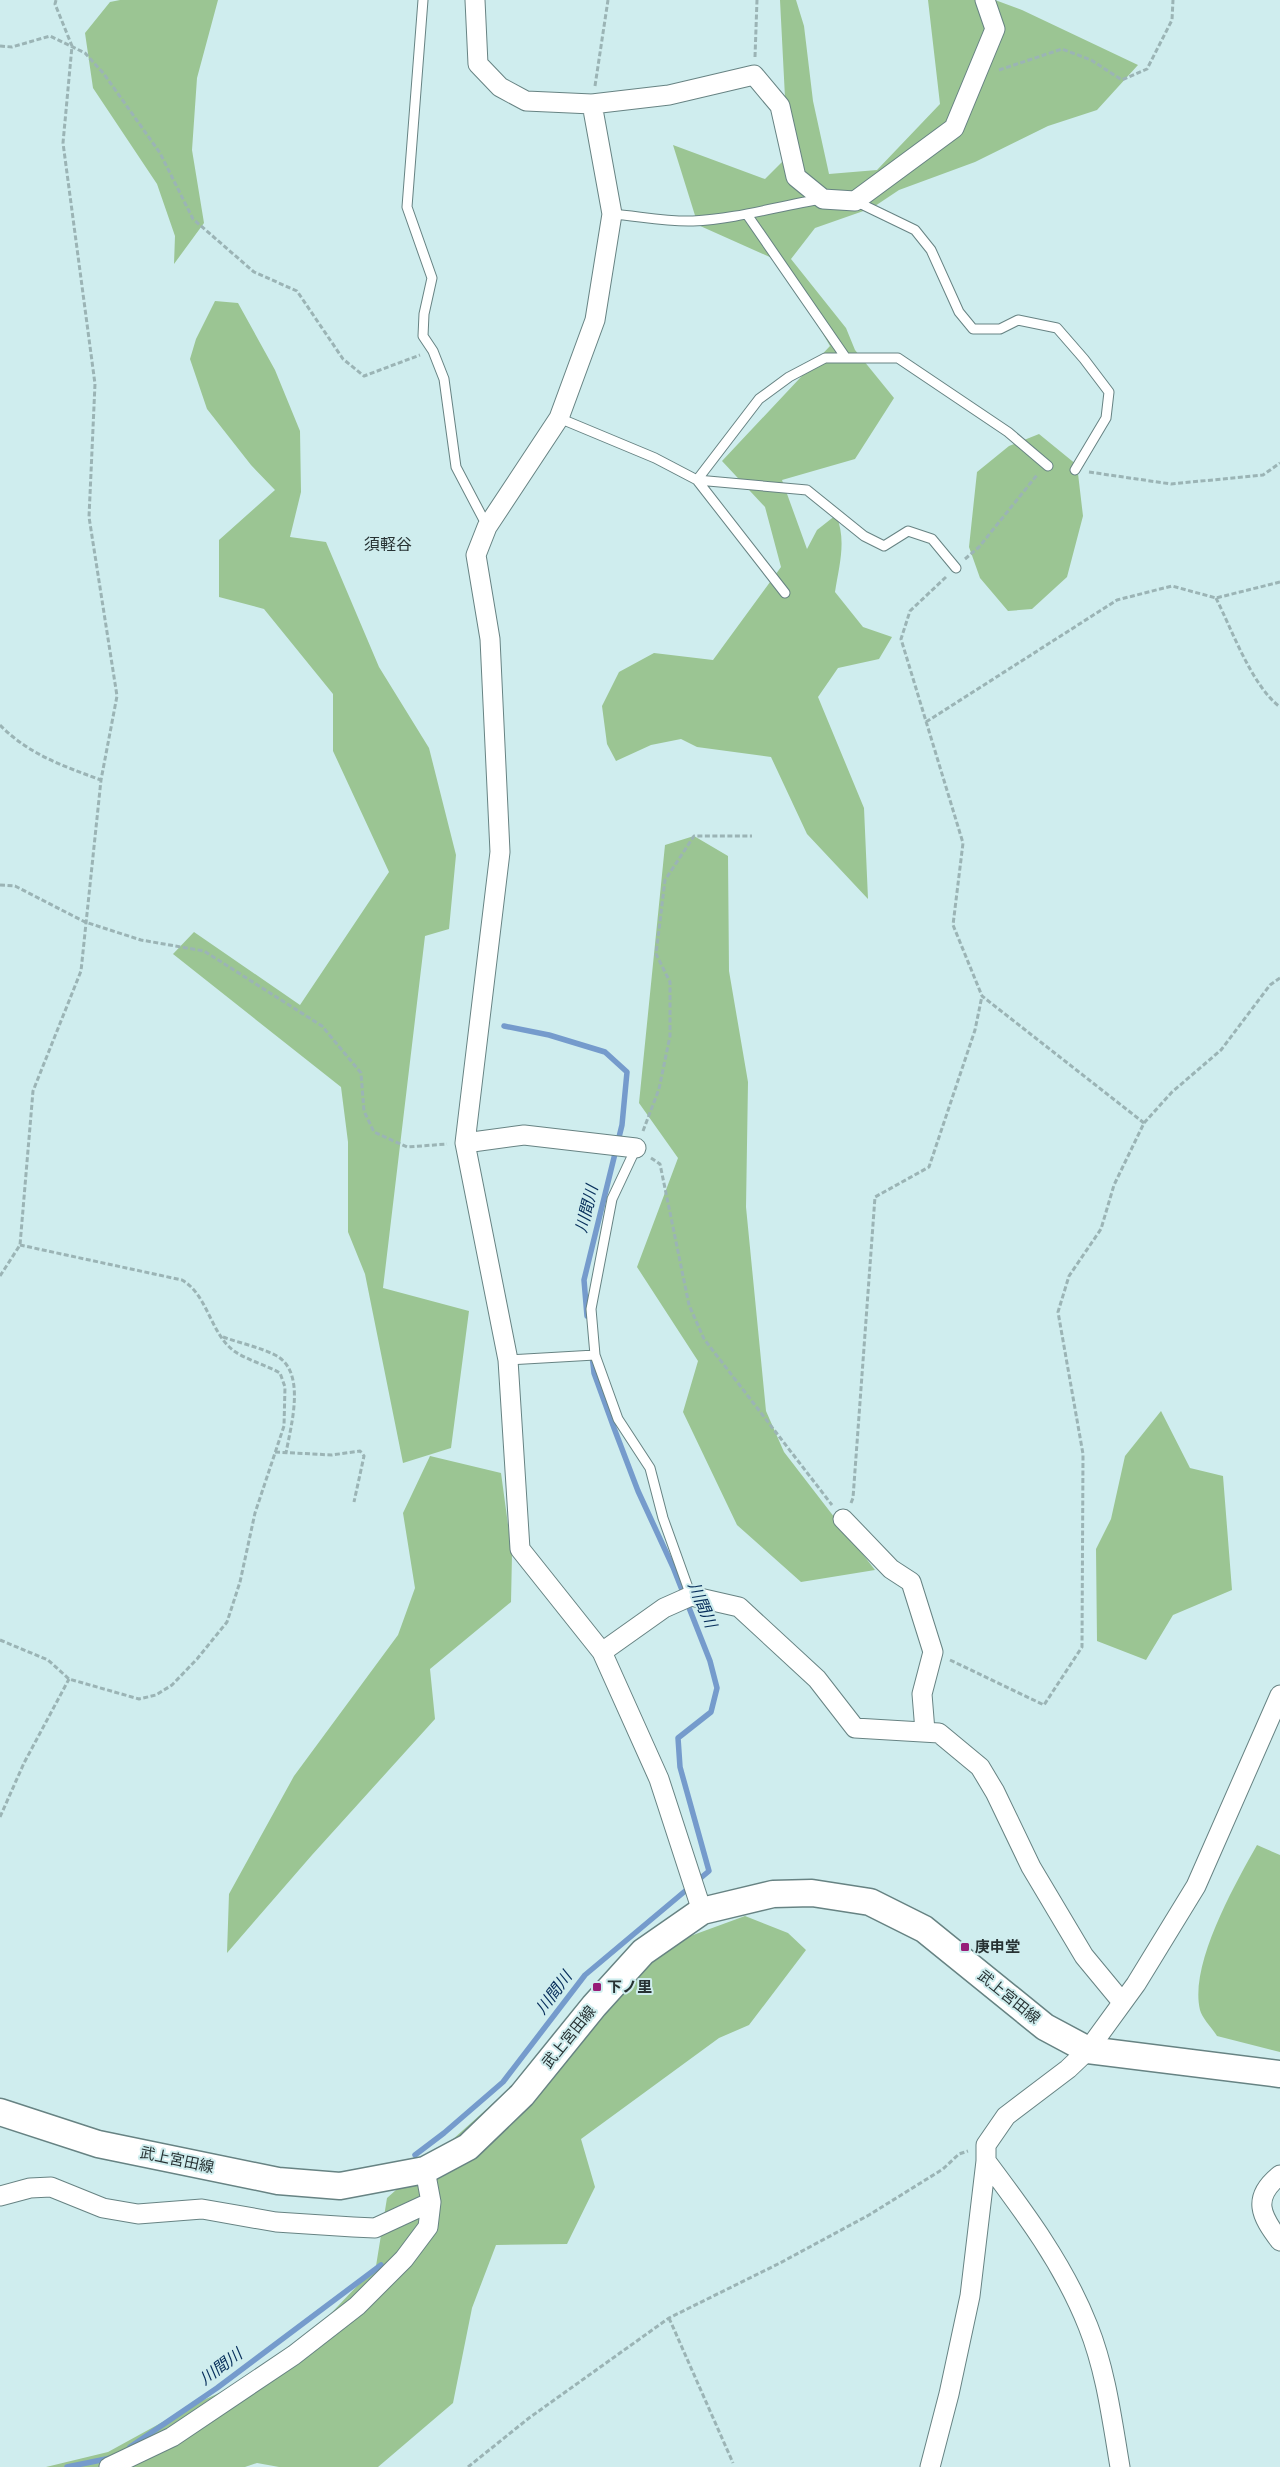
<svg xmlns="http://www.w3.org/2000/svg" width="1280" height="2467" font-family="'Nunito Sans','Noto Sans JP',sans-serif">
  <rect width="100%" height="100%" fill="#cfedee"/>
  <path fill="#9bc593" d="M 120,0 L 218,0 L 197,78 L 192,150 L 204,223 L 174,264 L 175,236 L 157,184 L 93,88 L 85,33 L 110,2 Z
    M 780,0 L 796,0 L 804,26 L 813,101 L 829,174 L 877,170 L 940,104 L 928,0 L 995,0 L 1022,10 L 1138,65 L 1097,110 L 1048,126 L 975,162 L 899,190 L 872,208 L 815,228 L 791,259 L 846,328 L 855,350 L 894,398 L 855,459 L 782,480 L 807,549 L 817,530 L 836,515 C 847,540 839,566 835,592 L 863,627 L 892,637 L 879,659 L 838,668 L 818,697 L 864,808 L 868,899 L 807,834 L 771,757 L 697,747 L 681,739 L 651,745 L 616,761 L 607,744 L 602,706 L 619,672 L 654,653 L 713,660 L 781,567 L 765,507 L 722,461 L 830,346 L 781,262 L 698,225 L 673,145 L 765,179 L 788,156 Z
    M 215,301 L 238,303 L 275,370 L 300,431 L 301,492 L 290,537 L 326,542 L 379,667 L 429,748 L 456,855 L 449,929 L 425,936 L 383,1288 L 469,1311 L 451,1448 L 403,1463 L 365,1274 L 348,1232 L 348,1142 L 341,1087 L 173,954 L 194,932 L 300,1005 L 389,872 L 333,751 L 333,694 L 264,609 L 219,597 L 219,540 L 275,490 L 251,465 L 207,409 L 190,359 L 196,339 Z
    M 1039,434 L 1077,465 L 1083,516 L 1067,577 L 1032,609 L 1008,611 L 980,578 L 969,547 L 977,472 L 1009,446 Z
    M 694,836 L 728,856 L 729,971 L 748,1082 L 746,1207 L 766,1411 L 784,1452 L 875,1570 L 801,1582 L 737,1525 L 683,1412 L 698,1361 L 637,1267 L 678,1158 L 639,1103 L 665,845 Z
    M 1161,1411 L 1190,1468 L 1223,1476 L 1232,1590 L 1173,1615 L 1146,1660 L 1097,1641 L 1096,1549 L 1111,1519 L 1125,1456 Z
    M 430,1456 L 501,1473 L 512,1554 L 511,1602 L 430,1669 L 435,1719 L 312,1855 L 227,1953 L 229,1894 L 294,1776 L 398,1635 L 415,1588 L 403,1513 Z
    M 1257,1845 L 1280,1855 L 1280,2052 L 1217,2036 C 1212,2028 1202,2018 1200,2010 C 1189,1965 1235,1884 1257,1845 Z
    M 745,1916 L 788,1933 L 806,1950 L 749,2025 L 719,2038 L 581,2139 L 595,2187 L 567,2244 L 496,2245 L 472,2308 L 453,2403 L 378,2467 L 279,2467 L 257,2463 L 245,2467 L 46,2467 L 108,2452 L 199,2402 L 282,2365 L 376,2266 L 387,2198 L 674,1942 Z"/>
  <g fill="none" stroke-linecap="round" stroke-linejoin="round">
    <path stroke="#759bcc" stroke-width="5.5" d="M 504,1026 L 549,1035 L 605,1052 L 627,1072 L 622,1125 L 584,1280 L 587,1316
      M 415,2155 L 444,2133 L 503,2082 L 585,1975 L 709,1871 L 680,1767 L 678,1738 L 711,1712 L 717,1688 L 710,1661 L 673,1567 L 638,1491 L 614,1428 L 594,1373 L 592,1355
      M 130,2447 L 217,2388 L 381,2265
      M 67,2467 L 111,2458"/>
    <defs>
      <path id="service" d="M 423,0 L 407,207 L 432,278 L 424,314 L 423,336 L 433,351 L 444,379 L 456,467 L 487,526
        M 855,201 L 915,230 L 931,250 L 959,312 L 973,329 L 1000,329 L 1018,320 L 1057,328 L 1084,359 L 1109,392 L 1106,418 L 1075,470
        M 612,214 C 638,216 666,222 693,221 C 737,219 778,206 822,199
        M 748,216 L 846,358
        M 559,418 L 655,458 L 697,480 L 785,593
        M 956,568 L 932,539 L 908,531 L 884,546 L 864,536 L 807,490 L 697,480 L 759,399 L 789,377 L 825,358 L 898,358 L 1008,432 L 1048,466
        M 636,1148 L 612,1199 L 591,1309 L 595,1355 L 618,1419 L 650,1468 L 663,1518 L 691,1596
        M 508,1360 L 595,1355"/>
      <path id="minor" d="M 475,0 L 478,64 L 500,87 L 526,101 L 592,104 L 669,95 L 754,75 L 780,106 L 796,177 L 823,199 L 855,201 L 954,128 L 995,29 L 985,0
        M 592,104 L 612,214 L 595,320 L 559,418 L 487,527 L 476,555 L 490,639 L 500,852 L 465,1143 L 508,1360 L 520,1549 L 602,1652 L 659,1779 L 702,1911
        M 465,1143 L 524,1135 L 636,1148
        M 843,1519 L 891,1569 L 911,1582 L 933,1652 L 922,1694 L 925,1731
        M 602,1652 L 664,1608 L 691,1596 L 739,1607 L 817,1679 L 855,1728 L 939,1733 L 980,1767 L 995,1792 L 1031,1867 L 1084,1956 L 1122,2002
        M 986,2161 C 1025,2213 1064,2265 1088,2326 C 1106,2371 1112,2420 1120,2467
        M 1280,2175 C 1251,2198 1261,2216 1280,2241
        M 0,2196 L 30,2188 L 51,2187 L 103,2208 L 138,2214 L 202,2209 L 276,2222 L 353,2227 L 375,2228 L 431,2202 L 425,2170
        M 109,2467 L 172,2437 L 294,2355 L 357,2306 L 404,2259 L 428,2227 L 431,2202
        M 930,2467 L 949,2394 L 970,2296 L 986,2161 L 986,2145 L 1006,2116 L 1068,2069 L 1088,2050 L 1136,1984 L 1196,1886 L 1280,1695"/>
      <path id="secondary" d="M 0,2112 L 98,2144 L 278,2181 L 340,2186 L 425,2170 L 468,2147 L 522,2095 L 594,2006 L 643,1952 L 702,1911 L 773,1894 L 812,1893 L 870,1902 L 924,1929 L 1045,2027 L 1088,2050 L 1280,2074"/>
    </defs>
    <use href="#service" stroke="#678383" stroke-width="11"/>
    <use href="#minor" stroke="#678383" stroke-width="21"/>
    <use href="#secondary" stroke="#678383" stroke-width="29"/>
    <path stroke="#9bb4b5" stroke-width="3" stroke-dasharray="5 2.5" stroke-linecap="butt" d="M 0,46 L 12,47 L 50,36 L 85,53 L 104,74 L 160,153 L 193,219 L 254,272 L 297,291 L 343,359 L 364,376 L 420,355
      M 755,57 L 757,0
      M 999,70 L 1062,49 L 1091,60 L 1122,80 L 1147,69 L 1172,20 L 1173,0
      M 595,86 L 608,0
      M 1089,472 L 1171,484 L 1263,475 L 1280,463
      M 965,559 L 979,547 L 1037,475
      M 946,577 L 910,611 L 901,639 L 963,843 L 953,925 L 982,996 L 1144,1123
      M 1216,598 C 1232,630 1252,686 1280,707
      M 926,722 L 1117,600 L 1172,586 L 1216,598 L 1280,582
      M 0,725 C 28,754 63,766 101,780
      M 0,885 L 15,886 L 85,922 L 141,940 L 204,951 L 322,1026 L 361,1073 L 364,1111 L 374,1132 L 407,1147 L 447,1144
      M 643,1131 L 659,1089 L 670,1036 L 670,982 L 656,954 L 665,880 L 694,836 L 752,836
      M 651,1158 L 660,1164 L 689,1305 L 704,1339 L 832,1505
      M 0,1276 L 20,1245 L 33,1091 L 81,971 L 101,780 L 117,696 L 89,517 L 95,384 L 63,143 L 72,46 L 55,4 L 56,0
      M 223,1337 C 240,1343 259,1347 275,1355 C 307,1371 291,1425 286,1453
      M 275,1452 L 332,1455 L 360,1451 L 364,1456 L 354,1502
      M 851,1503 L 853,1498 L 875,1197 L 929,1167 L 975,1030 L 982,996
      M 0,1640 L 48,1660 L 69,1679 L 139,1699 L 156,1695 L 172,1685 L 197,1659 L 227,1622 L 240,1582 L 255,1513 L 284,1426 L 285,1387 L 280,1373 C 266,1365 247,1360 234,1351 C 210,1333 208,1295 182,1280 L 20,1245
      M 950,1660 L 1044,1705 L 1082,1647 L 1083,1454 L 1058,1312 L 1069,1276 L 1101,1229 L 1114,1185 L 1144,1123 L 1172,1092 L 1221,1050 L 1270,985 L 1280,978
      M 0,1817 L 24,1763 L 69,1679
      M 669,2318 L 733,2463
      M 468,2467 L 529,2418 L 669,2318 L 780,2263 L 869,2215 L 943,2169 L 959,2154 L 968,2151"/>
    <use href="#service" stroke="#fff" stroke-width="9"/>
    <use href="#minor" stroke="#fff" stroke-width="19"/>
    <use href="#secondary" stroke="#fff" stroke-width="26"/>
  </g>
  <g fill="#961c77" stroke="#cfedee" stroke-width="2">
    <rect x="960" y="1942" width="10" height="10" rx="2.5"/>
    <rect x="592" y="1982" width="10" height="10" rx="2.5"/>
  </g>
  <g text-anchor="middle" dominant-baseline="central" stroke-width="4" stroke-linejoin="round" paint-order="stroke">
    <g font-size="15" font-weight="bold" fill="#273233" stroke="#cfedee" text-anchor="start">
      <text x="975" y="1947">庚申堂</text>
      <text x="607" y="1987">下ノ里</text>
    </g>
    <g font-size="15" fill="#273233" stroke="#cfedee">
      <text transform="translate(1009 1997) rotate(39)">武上宮田線</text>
      <text transform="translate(569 2037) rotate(-51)">武上宮田線</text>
      <text transform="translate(177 2160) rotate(12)">武上宮田線</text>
    </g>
    <g font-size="16" fill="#273233" stroke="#cfedee">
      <text x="388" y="545">須軽谷</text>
    </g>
    <g font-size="16" font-style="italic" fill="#052d5a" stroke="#cfedee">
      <text transform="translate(587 1209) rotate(-76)">川間川</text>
      <text transform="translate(702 1605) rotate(67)">川間川</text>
      <text transform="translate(554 1993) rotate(-53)">川間川</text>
      <text transform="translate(221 2367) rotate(-37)">川間川</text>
    </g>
  </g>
</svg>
